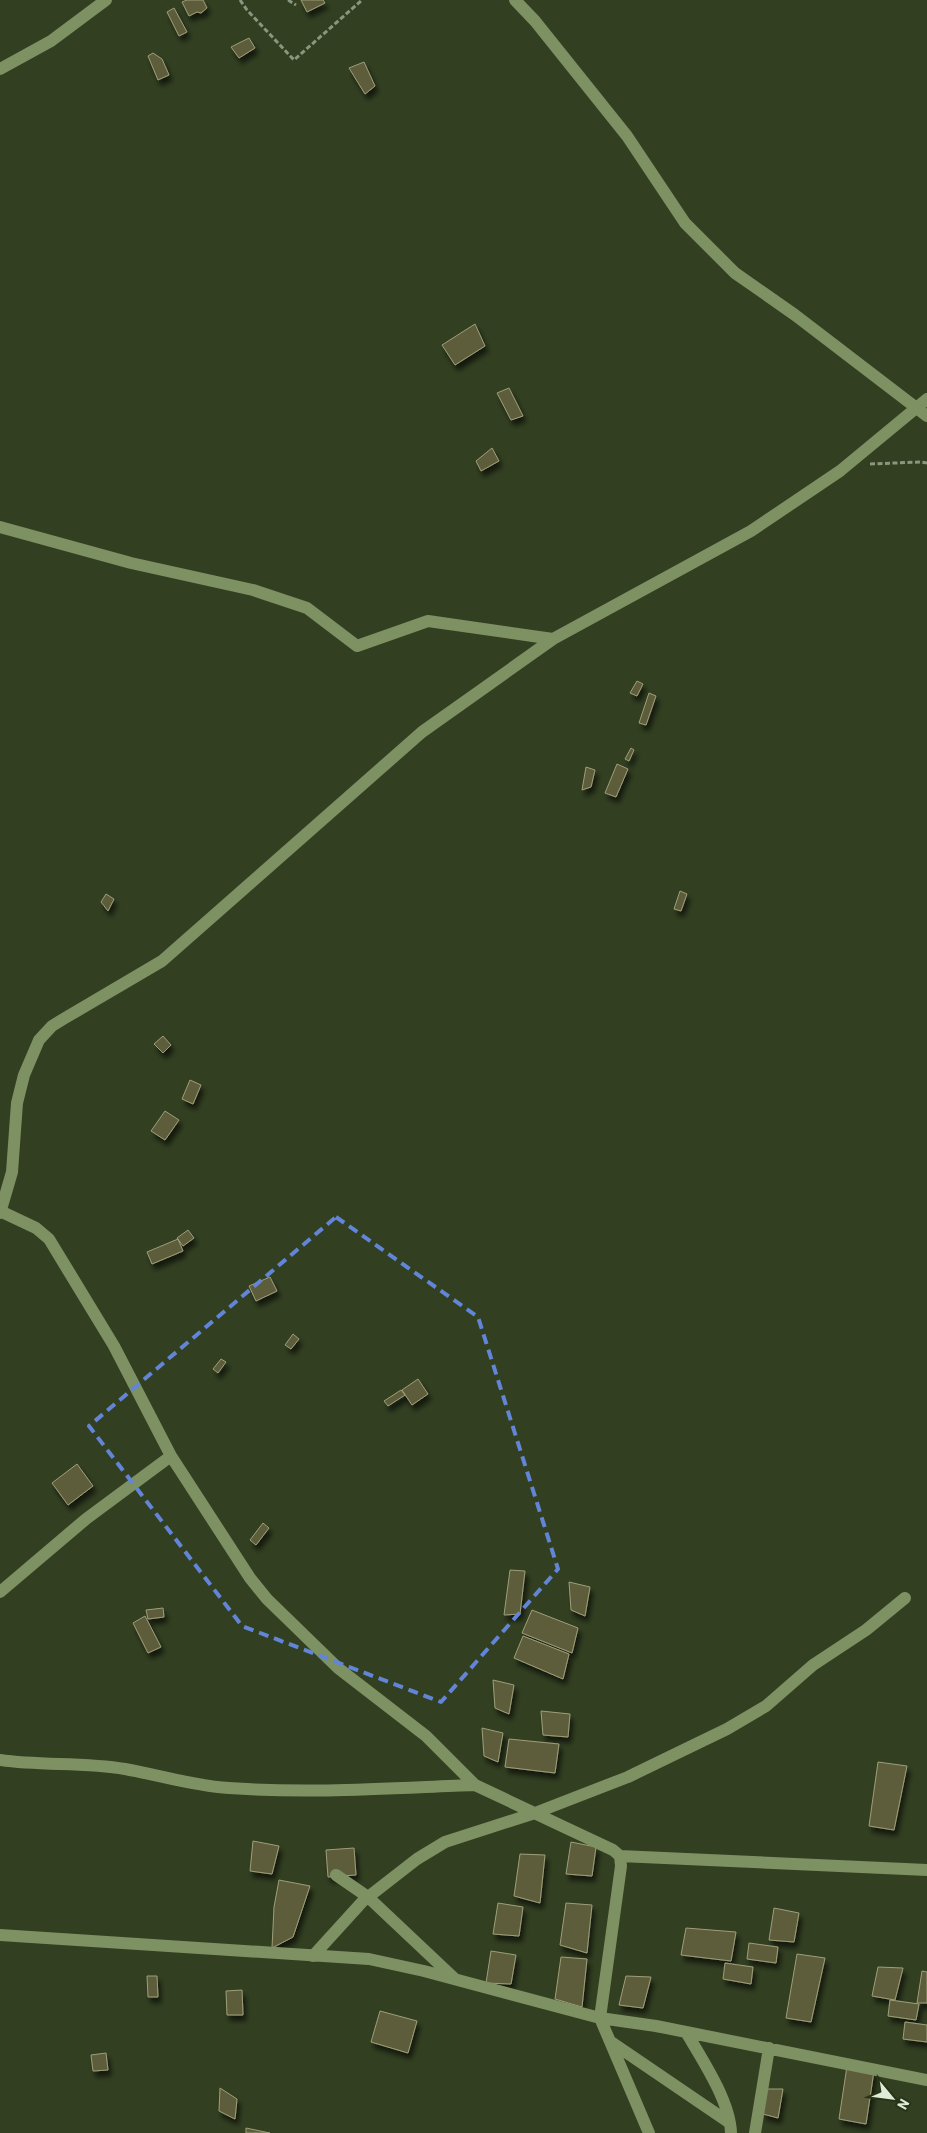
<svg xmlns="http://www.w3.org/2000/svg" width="927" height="2133" font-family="Barlow,sans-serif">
  <defs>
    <filter id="shadow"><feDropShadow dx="3" dy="5.5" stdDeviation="2.5" flood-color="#0009"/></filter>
  </defs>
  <rect width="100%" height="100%" fill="#323f21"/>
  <path fill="#5d5d3b" stroke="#9e9e7a" filter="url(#shadow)" d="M 187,0 L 203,0 L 207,8 L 201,13 L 197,12 L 189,16 L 182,2 Z
    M 301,0 L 323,0 L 325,3 L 307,12 Z
    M 174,8 L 187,32 L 179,36 L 167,12 Z
    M 249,38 L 255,48 L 239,58 L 231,47 Z
    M 153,53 L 162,59 L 169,75 L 158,80 L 148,56 Z
    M 364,62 L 375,86 L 365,94 L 349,68 Z
    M 475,324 L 485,346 L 455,365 L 442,345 Z
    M 509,388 L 523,416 L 511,420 L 497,393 Z
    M 492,448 L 499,461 L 481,471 L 476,461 Z
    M 637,681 L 643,684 L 637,696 L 630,693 Z
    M 649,693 L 656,696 L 646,725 L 639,723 Z
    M 631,748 L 634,750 L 629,761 L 625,759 Z
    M 617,764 L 628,769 L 616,797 L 605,793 Z
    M 586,767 L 595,770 L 591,787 L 582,790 Z
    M 680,891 L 687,894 L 681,911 L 674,909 Z
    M 106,894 L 114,899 L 108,911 L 101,902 Z
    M 163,1036 L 171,1045 L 163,1053 L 154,1044 Z
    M 190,1080 L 201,1085 L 193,1104 L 182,1099 Z
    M 165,1111 L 179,1120 L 165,1140 L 151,1131 Z
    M 188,1230 L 194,1238 L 183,1246 L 177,1238 Z
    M 178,1239 L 183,1251 L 152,1264 L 147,1252 Z
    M 270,1277 L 277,1291 L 256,1301 L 249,1286 Z
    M 293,1334 L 299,1339 L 291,1349 L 285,1345 Z
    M 221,1359 L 226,1362 L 218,1373 L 213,1369 Z
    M 418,1379 L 428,1394 L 412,1405 L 402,1390 Z
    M 401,1390 L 405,1395 L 388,1406 L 384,1401 Z
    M 77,1464 L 93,1486 L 68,1505 L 52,1483 Z
    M 263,1523 L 269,1528 L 256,1545 L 250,1540 Z
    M 510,1570 L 525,1571 L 520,1614 L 504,1615 Z
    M 569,1582 L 590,1587 L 585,1616 L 571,1610 Z
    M 163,1608 L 164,1617 L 148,1619 L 146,1610 Z
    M 532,1610 L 578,1628 L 572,1653 L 522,1633 Z
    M 145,1616 L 161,1647 L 148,1653 L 133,1623 Z
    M 523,1636 L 569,1654 L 563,1679 L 514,1658 Z
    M 493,1680 L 514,1685 L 509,1714 L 495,1708 Z
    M 541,1711 L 570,1714 L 568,1737 L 543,1735 Z
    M 482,1728 L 503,1733 L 498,1762 L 484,1756 Z
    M 509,1739 L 559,1744 L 555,1773 L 505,1767 Z
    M 878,1762 L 907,1766 L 894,1830 L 869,1826 Z
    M 253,1841 L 279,1846 L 272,1874 L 250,1871 Z
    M 571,1842 L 596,1847 L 592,1876 L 566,1874 Z
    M 354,1848 L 356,1875 L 328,1877 L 326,1850 Z
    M 520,1854 L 545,1855 L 540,1903 L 514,1896 Z
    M 279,1880 L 310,1886 L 293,1937 L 272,1948 L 274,1907 Z
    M 498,1903 L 523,1907 L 519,1936 L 493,1934 Z
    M 566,1903 L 592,1905 L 587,1953 L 560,1945 Z
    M 774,1908 L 799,1913 L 794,1942 L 769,1940 Z
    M 686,1928 L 736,1932 L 731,1961 L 681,1955 Z
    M 749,1943 L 778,1947 L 776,1963 L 747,1959 Z
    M 491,1951 L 516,1955 L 511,1984 L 486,1983 Z
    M 797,1954 L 825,1958 L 811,2022 L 786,2018 Z
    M 561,1957 L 587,1959 L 582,2007 L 555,1999 Z
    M 725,1963 L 753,1967 L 751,1984 L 723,1979 Z
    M 878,1967 L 903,1968 L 895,2000 L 872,1996 Z
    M 922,1971 L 927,1972 L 927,2003 L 917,2003 Z
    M 147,1976 L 157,1976 L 158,1997 L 148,1997 Z
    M 626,1976 L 651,1977 L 643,2008 L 619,2005 Z
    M 242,1990 L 243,2015 L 227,2015 L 226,1991 Z
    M 890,2000 L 919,2004 L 916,2020 L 888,2016 Z
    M 380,2011 L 417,2021 L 408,2053 L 371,2042 Z
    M 905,2022 L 927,2025 L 927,2042 L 903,2039 Z
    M 106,2053 L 108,2070 L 93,2071 L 91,2055 Z
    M 847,2066 L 874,2071 L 866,2124 L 839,2119 Z
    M 220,2088 L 237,2099 L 235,2119 L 219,2111 Z
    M 767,2089 L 783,2089 L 778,2118 L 763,2114 Z
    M 246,2128 L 270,2133 L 246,2133 Z"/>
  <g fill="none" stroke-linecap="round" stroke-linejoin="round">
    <path stroke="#8b967e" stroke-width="3" stroke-dasharray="5 2.5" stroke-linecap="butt" d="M 240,0 L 247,10 L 294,60 L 362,0
      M 288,0 L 296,5
      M 870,464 L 920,462 L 927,463"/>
    <path stroke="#7d9163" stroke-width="12" d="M 515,0 L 535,21 L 627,136 L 685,223 L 735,273 L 795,315 L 927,416
      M 0,69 L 51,41 L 106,0
      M 0,527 L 131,563 L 253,590 L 307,608 L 357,646 L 428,621 L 553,639
      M 0,1211 L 36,1228 L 49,1239 L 114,1346 L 171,1456 L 250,1578 L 267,1599 L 338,1668 L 426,1736 L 475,1785 L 613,1850 L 620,1856 L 621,1866 L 600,2018 L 649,2133
      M 0,1213 L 12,1172 L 17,1103 L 24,1075 L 39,1040 L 52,1026 L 65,1018 L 162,961 L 422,732 L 553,639 L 751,531 L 840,471 L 927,399
      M 0,1592 L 86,1519 L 171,1456
      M 0,1760 C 41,1766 83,1762 125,1769 C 159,1775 193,1786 229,1788 C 311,1794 393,1788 475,1785
      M 620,1856 L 927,1870
      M 336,1875 L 368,1897 L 455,1979
      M 0,1935 L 369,1959 L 424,1971 L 600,2018 L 656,2026 L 927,2080
      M 313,1956 L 363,1901 L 417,1859 L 445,1842 L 535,1813 L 628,1777 L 727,1729 L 766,1706 L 813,1665 L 866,1630 L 905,1598
      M 686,2032 C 702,2059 730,2101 731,2133
      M 611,2042 L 730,2123
      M 755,2133 L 769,2048"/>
  </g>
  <path fill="none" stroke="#6285d8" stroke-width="4" stroke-dasharray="10 6" stroke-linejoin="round" d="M 336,1217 L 478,1317 L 558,1569 L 441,1702 L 242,1626 L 89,1426 Z"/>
  <g transform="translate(892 2098) rotate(119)" stroke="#283417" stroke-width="4" paint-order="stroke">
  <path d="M0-4L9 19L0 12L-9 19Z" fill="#e1ead8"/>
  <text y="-8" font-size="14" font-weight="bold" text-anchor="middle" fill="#e1ead8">N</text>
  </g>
</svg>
